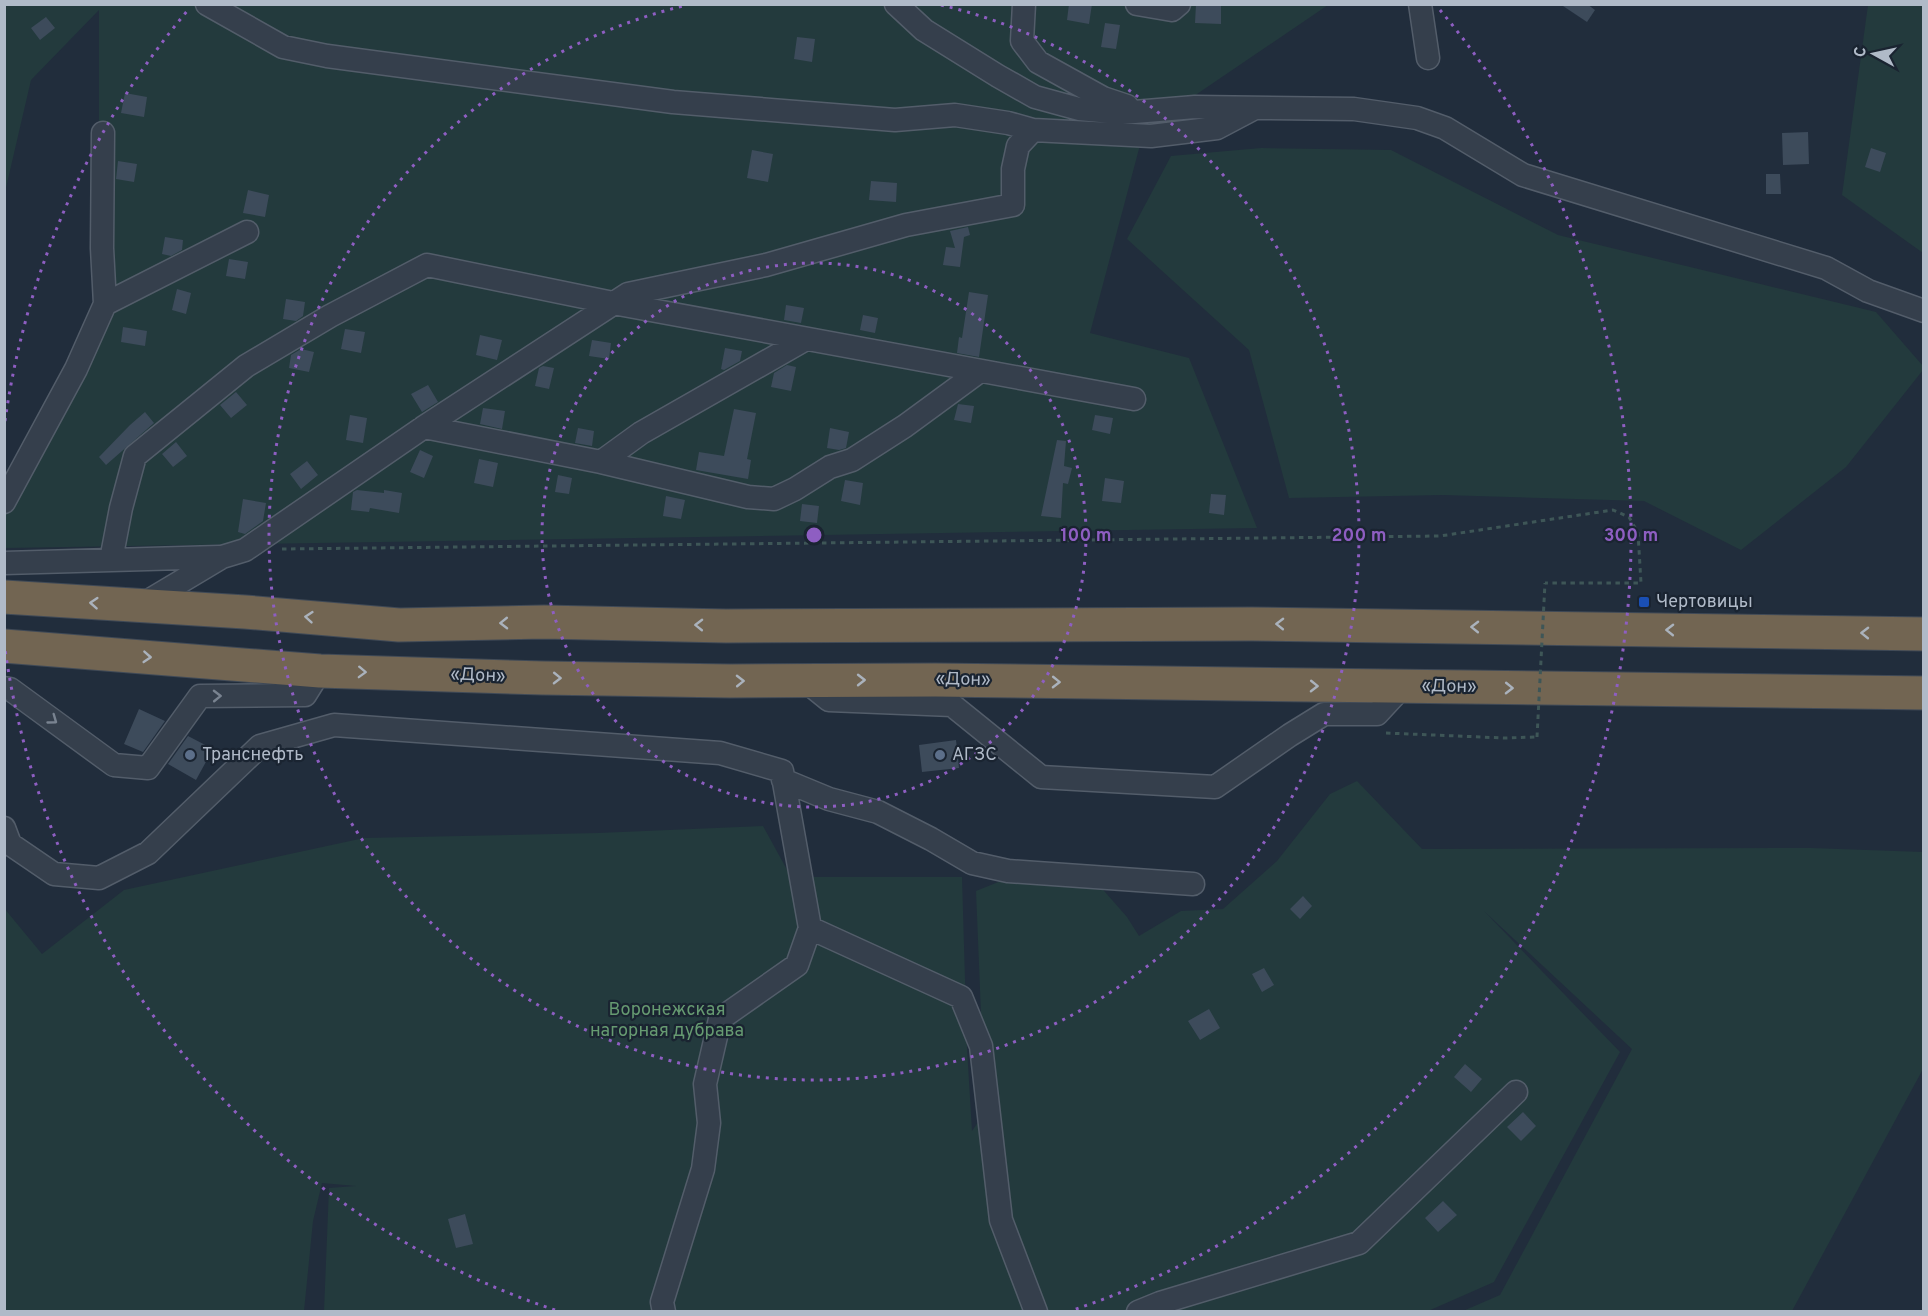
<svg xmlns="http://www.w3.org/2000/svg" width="1928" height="1316" font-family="Overpass,sans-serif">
  <rect width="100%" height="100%" fill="#212d3c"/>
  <path fill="#233a3d" d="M 4,5 L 1328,5 L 1144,130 L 1090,333 L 1189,358 L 1257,528 L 5,548 L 5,500 L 99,303 L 99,10 L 31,80 L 5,192 Z
    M 1868,5 L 1923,5 L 1923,253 L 1842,195 Z
    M 1261,148 L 1391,150 L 1558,235 L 1876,312 L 1923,366 L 1923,370 L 1846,467 L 1741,550 L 1644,501 L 1443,495 L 1289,498 L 1249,350 L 1127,239 L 1171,156 Z
    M 1357,781 L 1422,849 L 1811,848 L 1923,852 L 1923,1069 L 1792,1311 L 1463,1311 L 1500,1295 L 1632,1049 L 1484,911 L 1620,1052 L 1494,1282 L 1428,1311 L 324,1311 L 329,1188 L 356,1186 L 322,1183 L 313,1221 L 304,1311 L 5,1311 L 4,908 L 42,954 L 124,890 L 364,838 L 598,833 L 763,826 L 791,877 L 962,877 L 967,1048 L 972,1131 L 985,1112 L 976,891 L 1001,881 L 1098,884 L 1127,917 L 1139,936 L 1181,911 L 1223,909 L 1277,861 L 1330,794 Z"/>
  <path fill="#3d4b5b" d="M 1069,4 L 1092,4 L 1089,24 L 1067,20 Z
    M 1196,4 L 1221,4 L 1221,24 L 1195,23 Z
    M 1560,4 L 1587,4 L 1595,10 L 1587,22 Z
    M 46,17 L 55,28 L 40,40 L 31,28 Z
    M 1105,23 L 1120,25 L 1116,49 L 1101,47 Z
    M 797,37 L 815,39 L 812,62 L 794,59 Z
    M 125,93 L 147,97 L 144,117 L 121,113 Z
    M 1808,132 L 1809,164 L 1783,165 L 1782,133 Z
    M 1871,148 L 1886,153 L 1880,172 L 1865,167 Z
    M 752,150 L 773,154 L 768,182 L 747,178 Z
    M 118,161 L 137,164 L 134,182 L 116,179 Z
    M 1766,174 L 1780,174 L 1781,194 L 1766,194 Z
    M 871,181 L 897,183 L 896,202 L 869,200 Z
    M 248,190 L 269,195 L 265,217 L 243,213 Z
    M 968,227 L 970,235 L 964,237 L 960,267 L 943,265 L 946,247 L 955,248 L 950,231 Z
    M 165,237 L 183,240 L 182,250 L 171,256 L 162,254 Z
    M 229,259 L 248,262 L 245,279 L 226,276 Z
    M 177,289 L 191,293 L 186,314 L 172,310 Z
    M 969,292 L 988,295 L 979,357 L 957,353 L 959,337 L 962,338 Z
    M 286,299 L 305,302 L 303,316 L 296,321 L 283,319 Z
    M 786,305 L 804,308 L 801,323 L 784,320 Z
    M 863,315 L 878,318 L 875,333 L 860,330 Z
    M 123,327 L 147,331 L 145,346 L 121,342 Z
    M 345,329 L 365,332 L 361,353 L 341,349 Z
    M 480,335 L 502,340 L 497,360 L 476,355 Z
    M 592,340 L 611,343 L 609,359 L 589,356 Z
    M 725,348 L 742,351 L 740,361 L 724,370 L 721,369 Z
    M 301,349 L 314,352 L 309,372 L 289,368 L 291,355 Z
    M 787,365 L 796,367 L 791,391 L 771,387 L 774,373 Z
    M 543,366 L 554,368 L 549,389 L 535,386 L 539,368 Z
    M 428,385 L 438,402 L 422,412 L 411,394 Z
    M 236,392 L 247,405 L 231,418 L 220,405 Z
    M 958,404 L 974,406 L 971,423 L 954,420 Z
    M 483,408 L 505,411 L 502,429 L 480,424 Z
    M 734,409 L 756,413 L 747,459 L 751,460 L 748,479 L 696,470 L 699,452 L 724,456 Z
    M 145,412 L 154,423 L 106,465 L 99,457 L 130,425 Z
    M 350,415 L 367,418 L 363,443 L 346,440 Z
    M 1095,415 L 1113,418 L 1110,434 L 1092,430 Z
    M 578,428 L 594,431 L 592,446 L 575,443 Z
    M 830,428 L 849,432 L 846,448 L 839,450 L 827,448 Z
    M 1057,440 L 1066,441 L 1064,466 L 1072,468 L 1068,484 L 1063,483 L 1061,518 L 1041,516 Z
    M 176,442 L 187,456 L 173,467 L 162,454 Z
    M 420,450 L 433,456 L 424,478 L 410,472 Z
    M 479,459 L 498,463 L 493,487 L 474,483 Z
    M 307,461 L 318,475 L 301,489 L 290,474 Z
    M 558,475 L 572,478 L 569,494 L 555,492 Z
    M 1105,478 L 1124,481 L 1121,503 L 1102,501 Z
    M 845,480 L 863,483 L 860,505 L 841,501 Z
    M 357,490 L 384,493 L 384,490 L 402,493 L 399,513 L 370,508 L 369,512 L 351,510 L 353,492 Z
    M 1211,494 L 1226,495 L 1224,515 L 1209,513 Z
    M 666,496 L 685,500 L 681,519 L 663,516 Z
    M 243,499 L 266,503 L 263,521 L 245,534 L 238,532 Z
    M 802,504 L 819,506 L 817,523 L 800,521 Z
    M 139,709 L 165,721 L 143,752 L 124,744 Z
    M 188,736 L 213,749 L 196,780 L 168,764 Z
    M 956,740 L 959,768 L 922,772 L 919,745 Z
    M 1303,896 L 1312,906 L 1300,919 L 1290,909 Z
    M 1264,968 L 1274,985 L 1262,992 L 1252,974 Z
    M 1209,1009 L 1220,1028 L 1200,1040 L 1188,1021 Z
    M 1465,1064 L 1482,1079 L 1471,1092 L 1454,1077 Z
    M 1523,1112 L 1536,1126 L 1521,1141 L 1507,1127 Z
    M 1443,1201 L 1457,1215 L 1438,1232 L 1425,1218 Z
    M 465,1214 L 473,1244 L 456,1248 L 448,1219 Z"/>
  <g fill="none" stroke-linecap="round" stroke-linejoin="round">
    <defs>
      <path id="minor" d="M 207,4 L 283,47 L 327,56 L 673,102 L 895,120 L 955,115 L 1008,123 L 1033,130
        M 896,4 L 924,30 L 998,76 L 1035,97 L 1079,109 L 1122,113 L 1195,107 L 1354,109 L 1417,118 L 1445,128 L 1523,175 L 1826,268 L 1868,291 L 1924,311
        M 1024,4 L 1022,41 L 1038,62 L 1103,98 L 1127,106
        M 1137,4 L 1172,10 L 1179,4
        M 1420,4 L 1428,58
        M 103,133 L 102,248 L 105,304
        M 424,427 L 601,462 L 748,497 L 774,499 L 795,489 L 830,467 L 852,460 L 905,426 L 980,371
        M 601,462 L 641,433 L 806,339
        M 4,502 L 76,369 L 105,304 L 247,232
        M 111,560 L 121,508 L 135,456 L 246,366 L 330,316 L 427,265 L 613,303 L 1134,399
        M 4,563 L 219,557
        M 140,606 L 222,557 L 245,550 L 424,427 L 628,294 L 766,265 L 906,225 L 1013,205 L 1013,169 L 1018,146 L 1033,130 L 1151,136 L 1217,128 L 1253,109
        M 803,679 L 829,700 L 952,705 L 1041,777 L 1215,787 L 1290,735 L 1324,714 L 1377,714 L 1402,687
        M 4,688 L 10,689 L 114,765 L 148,768 L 200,696 L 305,695 L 320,671
        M 783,780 L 829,799 L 878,812 L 931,839 L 972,863 L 1008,871 L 1193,884
        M 4,828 L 10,844 L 54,874 L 99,878 L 148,853 L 260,746 L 334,725 L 720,753 L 782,771 L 810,928 L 797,965 L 720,1019 L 705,1084 L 709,1123 L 703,1169 L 662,1302 L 664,1312
        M 810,928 L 961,997 L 981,1046 L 1001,1220 L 1036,1312
        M 1138,1312 L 1160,1303 L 1359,1243 L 1516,1092"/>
      <path id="highway" d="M 4,597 L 245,612 L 399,625 L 544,622 L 726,626 L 1252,624 L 1924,634
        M 4,646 L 320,671 L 543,678 L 730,681 L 935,680 L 1924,693"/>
    </defs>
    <use href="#minor" stroke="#535d6a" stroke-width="25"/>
    <use href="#highway" stroke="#404a57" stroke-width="35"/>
    <path stroke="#3e5657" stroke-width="3" stroke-dasharray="4.5 4.5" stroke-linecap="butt" d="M 282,549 L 1440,536 L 1613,510 L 1629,517 L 1638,533 L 1641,583 L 1545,583
      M 1386,733 L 1504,738 L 1537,737"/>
    <use href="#minor" stroke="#353f4c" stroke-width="22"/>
    <use href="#highway" stroke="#726552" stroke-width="33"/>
    <path stroke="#3e5657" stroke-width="3" stroke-dasharray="4.5 4.5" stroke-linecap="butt" d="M 1537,737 L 1545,583"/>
  </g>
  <defs><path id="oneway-chevron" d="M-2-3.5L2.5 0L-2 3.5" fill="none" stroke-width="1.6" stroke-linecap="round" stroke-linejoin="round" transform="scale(1.5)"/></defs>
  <g stroke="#aab2bc">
    <use href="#oneway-chevron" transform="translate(94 603) rotate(-176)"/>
    <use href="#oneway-chevron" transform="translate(309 617) rotate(-175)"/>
    <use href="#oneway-chevron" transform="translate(504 623) rotate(179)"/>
    <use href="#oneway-chevron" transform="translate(1280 624) rotate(-179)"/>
    <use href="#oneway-chevron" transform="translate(699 625) rotate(-179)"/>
    <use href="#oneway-chevron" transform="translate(1475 627) rotate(-179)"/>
    <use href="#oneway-chevron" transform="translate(1670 630) rotate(-179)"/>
    <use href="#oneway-chevron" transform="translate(1865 633) rotate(-179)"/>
    <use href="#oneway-chevron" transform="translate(147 657) rotate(4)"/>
    <use href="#oneway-chevron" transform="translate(362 672) rotate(2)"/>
    <use href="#oneway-chevron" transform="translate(557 678) rotate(1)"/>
    <use href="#oneway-chevron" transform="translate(861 680)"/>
    <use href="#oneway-chevron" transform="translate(740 681) rotate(-1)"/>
    <use href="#oneway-chevron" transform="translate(1056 682) rotate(1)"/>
    <use href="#oneway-chevron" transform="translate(1314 686) rotate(1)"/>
    <use href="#oneway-chevron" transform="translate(1509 688) rotate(1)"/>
  </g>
  <g stroke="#798390">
    <use href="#oneway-chevron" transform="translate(217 696) rotate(-1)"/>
    <use href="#oneway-chevron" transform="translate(53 720) rotate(36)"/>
  </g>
  <g fill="none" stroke="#8e5ec2" stroke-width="3" stroke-dasharray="3 6">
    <circle cx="814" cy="535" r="272"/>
    <path d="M941 5A545 545 0 1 1 687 5"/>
    <path d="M555 1310A817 817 0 0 1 5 649M5 421A817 817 0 0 1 188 10M1440 10A817 817 0 0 1 1073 1310"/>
  </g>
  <rect fill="#1a4fb4" stroke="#1a2431" stroke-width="2" x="1638" y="596" width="12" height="12" rx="3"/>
  <g fill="#5c6f8a" stroke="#1a2431" stroke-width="2">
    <circle cx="190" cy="755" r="6"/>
    <circle cx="940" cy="755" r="6"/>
  </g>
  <g text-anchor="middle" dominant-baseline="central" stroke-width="4.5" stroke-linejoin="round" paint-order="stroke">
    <g font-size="18" fill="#b0bac8" stroke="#1a2431" text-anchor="start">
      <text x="1656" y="602">Чертовицы</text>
      <text x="202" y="755">Транснефть</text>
      <text x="952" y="755">АГЗС</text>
    </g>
    <g font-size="18" fill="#b0bac8" stroke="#1a2431">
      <text transform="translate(478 676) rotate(2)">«Дон»</text>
      <text transform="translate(963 680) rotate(1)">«Дон»</text>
      <text transform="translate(1449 687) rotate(1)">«Дон»</text>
    </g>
    <g font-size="18" fill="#669a71" stroke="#1a2431">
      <text x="667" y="1010">Воронежская<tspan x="667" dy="21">нагорная дубрава</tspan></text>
    </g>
  </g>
  <circle cx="814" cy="535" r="9" fill="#8e5ec2" stroke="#1a2431" stroke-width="3"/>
  <g font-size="18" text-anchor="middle" font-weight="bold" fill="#8e5ec2" stroke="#1a2431" stroke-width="4.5" stroke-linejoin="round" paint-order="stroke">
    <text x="1086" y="541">100 m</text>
    <text x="1359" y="541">200 m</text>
    <text x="1631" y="541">300 m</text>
  </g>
  <rect width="1928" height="1316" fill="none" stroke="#b0bac8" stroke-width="12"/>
  <g transform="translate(1874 54) rotate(278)" stroke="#1a2431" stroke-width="4.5" paint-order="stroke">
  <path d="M0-4.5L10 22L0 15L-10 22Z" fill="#b0bac8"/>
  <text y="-9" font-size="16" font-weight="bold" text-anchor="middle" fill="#b0bac8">С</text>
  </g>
</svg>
